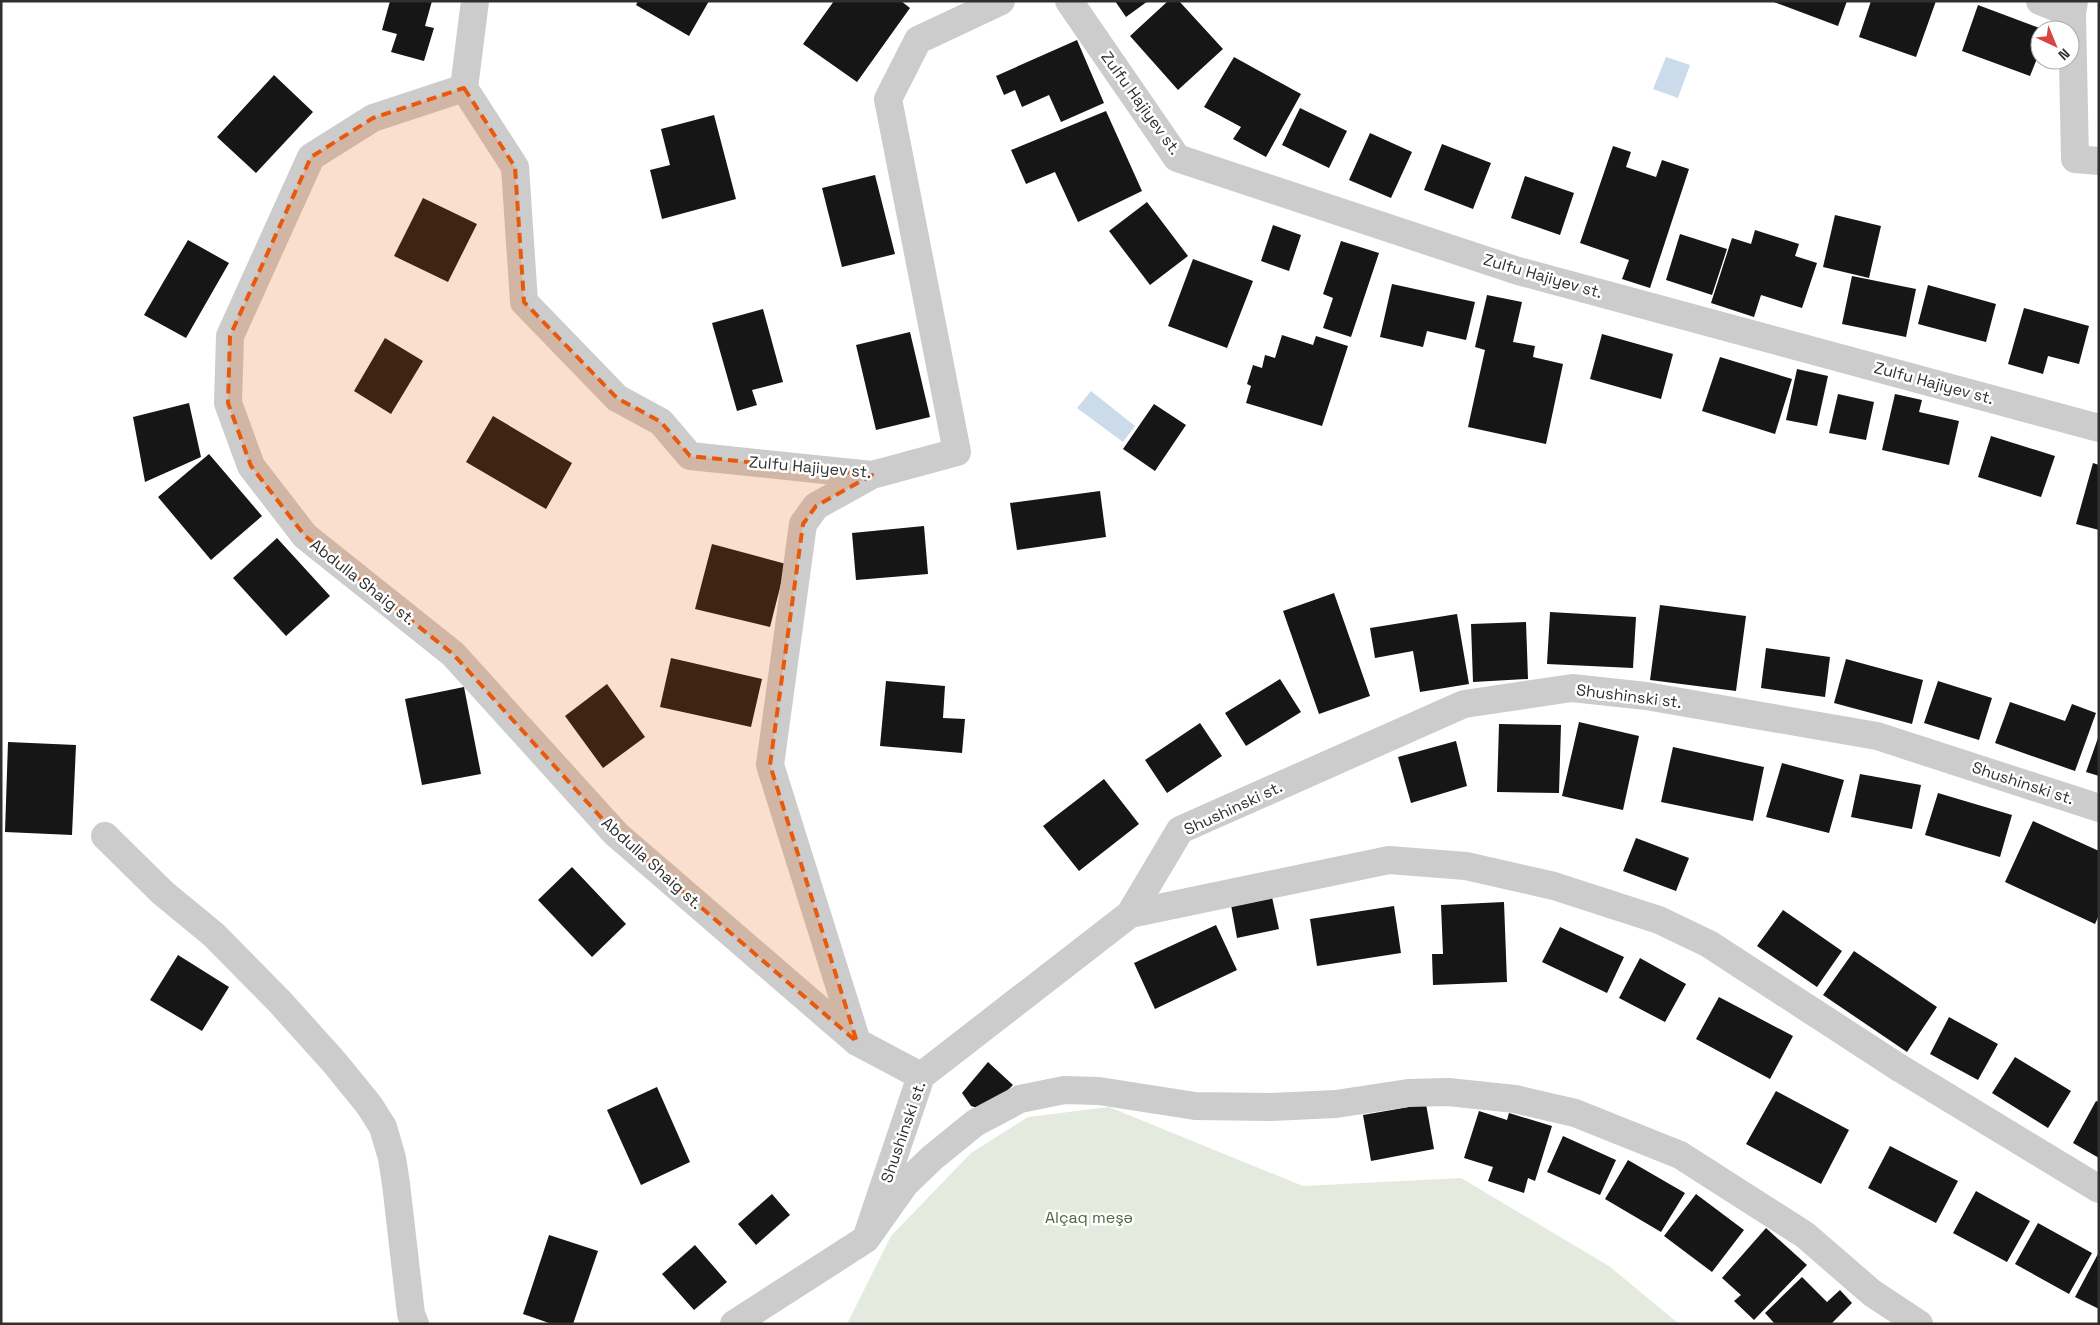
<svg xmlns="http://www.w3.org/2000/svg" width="2100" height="1325" font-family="'Space Grotesk',sans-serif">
  <rect width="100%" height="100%" fill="#fff"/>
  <path fill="#e4ebde" d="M 1109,1107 L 1303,1186 L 1461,1178 L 1609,1266 L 1679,1324 L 847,1324 L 891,1236 L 971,1153 L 1028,1117 Z"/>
  <path fill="#ccdbe9" d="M 1666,57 L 1690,65 L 1678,98 L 1653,89 Z
    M 1091,391 L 1135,426 L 1123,442 L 1077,408 Z"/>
  <path fill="#161616" d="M 390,1 L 432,1 L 425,26 L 434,28 L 424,61 L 391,52 L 397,34 L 382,30 Z
    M 638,1 L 709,1 L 689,36 L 636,5 Z
    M 834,1 L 901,1 L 910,8 L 857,82 L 803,44 Z
    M 1115,1 L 1148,1 L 1126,17 Z
    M 1168,1 L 1179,1 L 1223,49 L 1178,90 L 1130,36 Z
    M 1771,1 L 1847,1 L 1838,26 Z
    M 1871,1 L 1936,1 L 1916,57 L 1859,37 Z
    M 1978,5 L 2045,30 L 2040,30 L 2040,51 L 2030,76 L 1962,51 Z
    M 1077,40 L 1104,103 L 1061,122 L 1049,95 L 1022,107 L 1015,90 L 1004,95 L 996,76 Z
    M 1234,57 L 1301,94 L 1266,157 L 1233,139 L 1241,127 L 1204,107 Z
    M 274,75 L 313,112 L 256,173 L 217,137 Z
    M 1300,108 L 1347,131 L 1329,168 L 1282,145 Z
    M 1106,111 L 1142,191 L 1078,222 L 1055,172 L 1026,184 L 1011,150 Z
    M 714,115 L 736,199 L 662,219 L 650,170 L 670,165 L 661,129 Z
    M 1370,133 L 1412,152 L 1391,198 L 1349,180 Z
    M 1442,144 L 1491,163 L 1473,209 L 1424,190 Z
    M 1613,146 L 1631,152 L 1626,167 L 1656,177 L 1662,160 L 1689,169 L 1650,288 L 1622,279 L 1629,260 L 1580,243 Z
    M 875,175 L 895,254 L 842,267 L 822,188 Z
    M 1525,176 L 1574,193 L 1560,235 L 1511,218 Z
    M 423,198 L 477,224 L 448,282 L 394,256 Z
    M 1147,202 L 1188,256 L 1150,285 L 1109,231 Z
    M 1835,215 L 1881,226 L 1869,278 L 1823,267 Z
    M 1273,225 L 1301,235 L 1289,271 L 1261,261 Z
    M 1755,230 L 1799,244 L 1795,256 L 1817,263 L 1802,308 L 1761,295 L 1754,317 L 1711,303 L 1732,238 L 1751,244 Z
    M 1680,234 L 1727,249 L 1712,295 L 1666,280 Z
    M 188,240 L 229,263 L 186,338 L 144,315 Z
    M 1341,241 L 1379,253 L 1351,337 L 1323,328 L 1333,298 L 1323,294 Z
    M 1193,259 L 1253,281 L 1227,348 L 1168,326 Z
    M 1852,276 L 1916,289 L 1906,337 L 1842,324 Z
    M 1392,284 L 1475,302 L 1466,340 L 1427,331 L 1423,347 L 1380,337 Z
    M 1928,285 L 1996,304 L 1986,342 L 1918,324 Z
    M 1487,295 L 1522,302 L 1513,342 L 1535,346 L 1533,357 L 1563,364 L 1546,444 L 1468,427 L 1485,350 L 1475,347 Z
    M 2024,308 L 2089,326 L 2079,364 L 2048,356 L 2043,374 L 2008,364 Z
    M 763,309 L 783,382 L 752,390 L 757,405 L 737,411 L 712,323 Z
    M 910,332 L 930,417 L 876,430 L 856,345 Z
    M 1602,334 L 1673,354 L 1661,399 L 1590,379 Z
    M 1282,335 L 1313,345 L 1316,336 L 1348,346 L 1322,426 L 1246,403 L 1251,386 L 1247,384 L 1253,365 L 1262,368 L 1265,355 L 1275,358 Z
    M 385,338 L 423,361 L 391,414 L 354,391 Z
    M 1720,357 L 1792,379 L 1775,434 L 1702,411 Z
    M 1797,369 L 1828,376 L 1817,426 L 1786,420 Z
    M 1838,394 L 1874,402 L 1866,440 L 1829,433 Z
    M 1895,394 L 1922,400 L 1919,412 L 1959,421 L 1949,465 L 1882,450 Z
    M 189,403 L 201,457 L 145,482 L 133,417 Z
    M 1154,404 L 1186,425 L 1155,471 L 1123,449 Z
    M 493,416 L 572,463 L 546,509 L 466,462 Z
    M 1991,436 L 2055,456 L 2041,497 L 1978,477 Z
    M 209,454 L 262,516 L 211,560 L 158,497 Z
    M 2093,463 L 2099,465 L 2099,530 L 2076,524 Z
    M 1100,491 L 1106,537 L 1017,550 L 1010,503 Z
    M 924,526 L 928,574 L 856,580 L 852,533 Z
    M 277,538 L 330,596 L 286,636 L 233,578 Z
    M 712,544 L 786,564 L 770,627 L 695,609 Z
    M 1334,593 L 1370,696 L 1319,714 L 1283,611 Z
    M 1660,605 L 1746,616 L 1736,691 L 1650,680 Z
    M 1550,612 L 1636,617 L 1633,668 L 1547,664 Z
    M 1457,614 L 1469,684 L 1420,692 L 1413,651 L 1375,658 L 1370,628 Z
    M 1526,622 L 1528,679 L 1473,682 L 1471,624 Z
    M 1766,648 L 1830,657 L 1825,697 L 1761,688 Z
    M 671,658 L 762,679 L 751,727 L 660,707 Z
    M 1846,659 L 1923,680 L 1912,724 L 1834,703 Z
    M 1280,679 L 1301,712 L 1246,746 L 1225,713 Z
    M 886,681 L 945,686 L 943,718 L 965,719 L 962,753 L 880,746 Z
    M 1938,681 L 1992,698 L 1979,740 L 1924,723 Z
    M 607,684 L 645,737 L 603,768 L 565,716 Z
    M 464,687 L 481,774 L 422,785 L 405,699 Z
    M 2010,702 L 2065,721 L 2072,704 L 2096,713 L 2075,771 L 1995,743 Z
    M 1579,722 L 1639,736 L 1623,810 L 1562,796 Z
    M 1200,723 L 1222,756 L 1167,793 L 1145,760 Z
    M 1499,724 L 1561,725 L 1559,793 L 1497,792 Z
    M 2099,735 L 2099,776 L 2086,772 Z
    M 1456,741 L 1467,786 L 1411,803 L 1398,757 Z
    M 8,742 L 76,745 L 72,835 L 5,832 Z
    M 1673,747 L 1764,767 L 1753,821 L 1661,802 Z
    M 1782,763 L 1844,780 L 1829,833 L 1766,817 Z
    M 1860,774 L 1921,785 L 1912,829 L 1851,817 Z
    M 1104,779 L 1139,824 L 1079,871 L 1043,826 Z
    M 1938,793 L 2012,815 L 2000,857 L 1925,835 Z
    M 2033,821 L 2099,851 L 2099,915 L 2095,924 L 2005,882 Z
    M 1636,838 L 1689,858 L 1676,891 L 1623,871 Z
    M 572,867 L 626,924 L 592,957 L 538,900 Z
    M 1272,897 L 1279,929 L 1237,938 L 1231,905 Z
    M 1504,902 L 1507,982 L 1433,985 L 1432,954 L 1443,954 L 1441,905 Z
    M 1394,906 L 1401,953 L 1317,966 L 1310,919 Z
    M 1783,910 L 1842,951 L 1817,987 L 1757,946 Z
    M 1216,925 L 1237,970 L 1155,1009 L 1134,963 Z
    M 1560,927 L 1624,957 L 1607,993 L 1542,962 Z
    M 1854,951 L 1937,1007 L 1907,1052 L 1823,995 Z
    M 178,955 L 229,987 L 202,1031 L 150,1000 Z
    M 1640,958 L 1686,984 L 1665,1022 L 1619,998 Z
    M 1719,997 L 1793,1036 L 1770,1079 L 1696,1039 Z
    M 1949,1017 L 1998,1044 L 1978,1080 L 1930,1054 Z
    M 2015,1057 L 2071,1091 L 2048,1128 L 1992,1093 Z
    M 988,1062 L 1013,1085 L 987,1111 L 971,1106 L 962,1093 Z
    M 657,1087 L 690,1162 L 641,1185 L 607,1110 Z
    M 1776,1091 L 1849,1130 L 1821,1184 L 1746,1144 Z
    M 2096,1101 L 2099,1102 L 2099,1158 L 2073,1143 Z
    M 1426,1104 L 1434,1149 L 1371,1161 L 1363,1115 Z
    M 1479,1111 L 1507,1120 L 1509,1113 L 1552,1126 L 1535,1181 L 1528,1178 L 1524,1193 L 1488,1181 L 1493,1167 L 1464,1158 Z
    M 1563,1136 L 1616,1160 L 1600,1195 L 1547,1172 Z
    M 1890,1146 L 1958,1181 L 1936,1223 L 1868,1188 Z
    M 1628,1160 L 1685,1193 L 1661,1232 L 1605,1199 Z
    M 1976,1191 L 2030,1221 L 2007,1262 L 1953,1233 Z
    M 772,1194 L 790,1215 L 756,1245 L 738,1224 Z
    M 1696,1194 L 1744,1230 L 1712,1272 L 1664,1236 Z
    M 2038,1223 L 2092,1253 L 2069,1294 L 2015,1264 Z
    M 1766,1228 L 1807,1265 L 1754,1320 L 1734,1301 L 1741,1295 L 1722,1278 Z
    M 549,1235 L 598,1251 L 573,1324 L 552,1324 L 523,1314 Z
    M 695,1245 L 727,1282 L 694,1310 L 662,1274 Z
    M 2099,1252 L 2099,1309 L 2075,1297 Z
    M 1802,1277 L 1827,1302 L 1840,1290 L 1852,1303 L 1831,1324 L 1775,1324 L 1765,1313 Z"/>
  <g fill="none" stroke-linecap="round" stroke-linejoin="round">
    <path stroke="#ccc" stroke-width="28" d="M 475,1 L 464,88 L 373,118 L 311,157 L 230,336 L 228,403 L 251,466 L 305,536 L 453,654 L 616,834 L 857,1042 L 921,1076
      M 1069,1 L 1177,158 L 1518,271 L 2099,428
      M 2040,1 L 2072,14
      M 2074,1 L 2072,14 L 2075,159 L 2099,161
      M 464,88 L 515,167 L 524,302 L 617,398 L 661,422 L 690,456 L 872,475 L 957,452 L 888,99 L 918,40 L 1001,1
      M 105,836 L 163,893 L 214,935 L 280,1002 L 334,1062 L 369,1105 L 383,1127 L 392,1158 L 396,1184 L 411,1314 L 415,1324
      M 1130,914 L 1389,860 L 1466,866 L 1554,886 L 1659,920 L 1709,944 L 1898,1067 L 2099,1189
      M 857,1042 L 770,765 L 803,524 L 816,506 L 872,475
      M 866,1239 L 921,1076 L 1130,914 L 1180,830 L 1464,704 L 1572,688 L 1646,696 L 1877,736 L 2099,808
      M 734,1324 L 866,1239 L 905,1184 L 932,1158 L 975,1123 L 1020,1099 L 1064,1090 L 1099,1091 L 1195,1106 L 1271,1107 L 1336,1104 L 1408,1093 L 1448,1092 L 1515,1099 L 1575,1113 L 1680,1155 L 1805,1235 L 1872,1293 L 1919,1324"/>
  </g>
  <path fill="#e8590c" fill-opacity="0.2" stroke="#e8590c" stroke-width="4" stroke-dasharray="10 6" stroke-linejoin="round" d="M 464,88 L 515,167 L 524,302 L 617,398 L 661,422 L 690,456 L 872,475 L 816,506 L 803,524 L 770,765 L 857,1042 L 616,834 L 453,654 L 305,536 L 251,466 L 228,403 L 230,336 L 311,157 L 373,118 Z"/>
  <g text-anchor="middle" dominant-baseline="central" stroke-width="5" stroke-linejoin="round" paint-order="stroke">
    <g font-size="16" fill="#2f2f2f" stroke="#fff">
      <text transform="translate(1141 103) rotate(54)">Zulfu Hajiyev st.</text>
      <text transform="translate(1543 276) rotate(16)">Zulfu Hajiyev st.</text>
      <text transform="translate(1934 383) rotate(15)">Zulfu Hajiyev st.</text>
      <text transform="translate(810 467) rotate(5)">Zulfu Hajiyev st.</text>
      <text transform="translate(363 582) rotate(38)">Abdulla Shaig st.</text>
      <text transform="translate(1629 696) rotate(7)">Shushinski st.</text>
      <text transform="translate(2023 783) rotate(18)">Shushinski st.</text>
      <text transform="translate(1233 808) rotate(-25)">Shushinski st.</text>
      <text transform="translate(652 863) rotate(42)">Abdulla Shaig st.</text>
      <text transform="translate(903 1132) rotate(-71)">Shushinski st.</text>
    </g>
    <g font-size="16" fill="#4e6840" stroke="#fff">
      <text x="1089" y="1217">Alçaq meşə</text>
    </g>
  </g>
  <rect width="2100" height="1325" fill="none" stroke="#2f2f2f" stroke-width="5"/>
  <g transform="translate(2055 45) rotate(136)"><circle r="24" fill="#ffffff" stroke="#acacac"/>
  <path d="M0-4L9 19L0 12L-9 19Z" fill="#d74740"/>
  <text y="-8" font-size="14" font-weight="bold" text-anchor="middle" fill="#2f2f2f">N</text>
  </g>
</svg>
